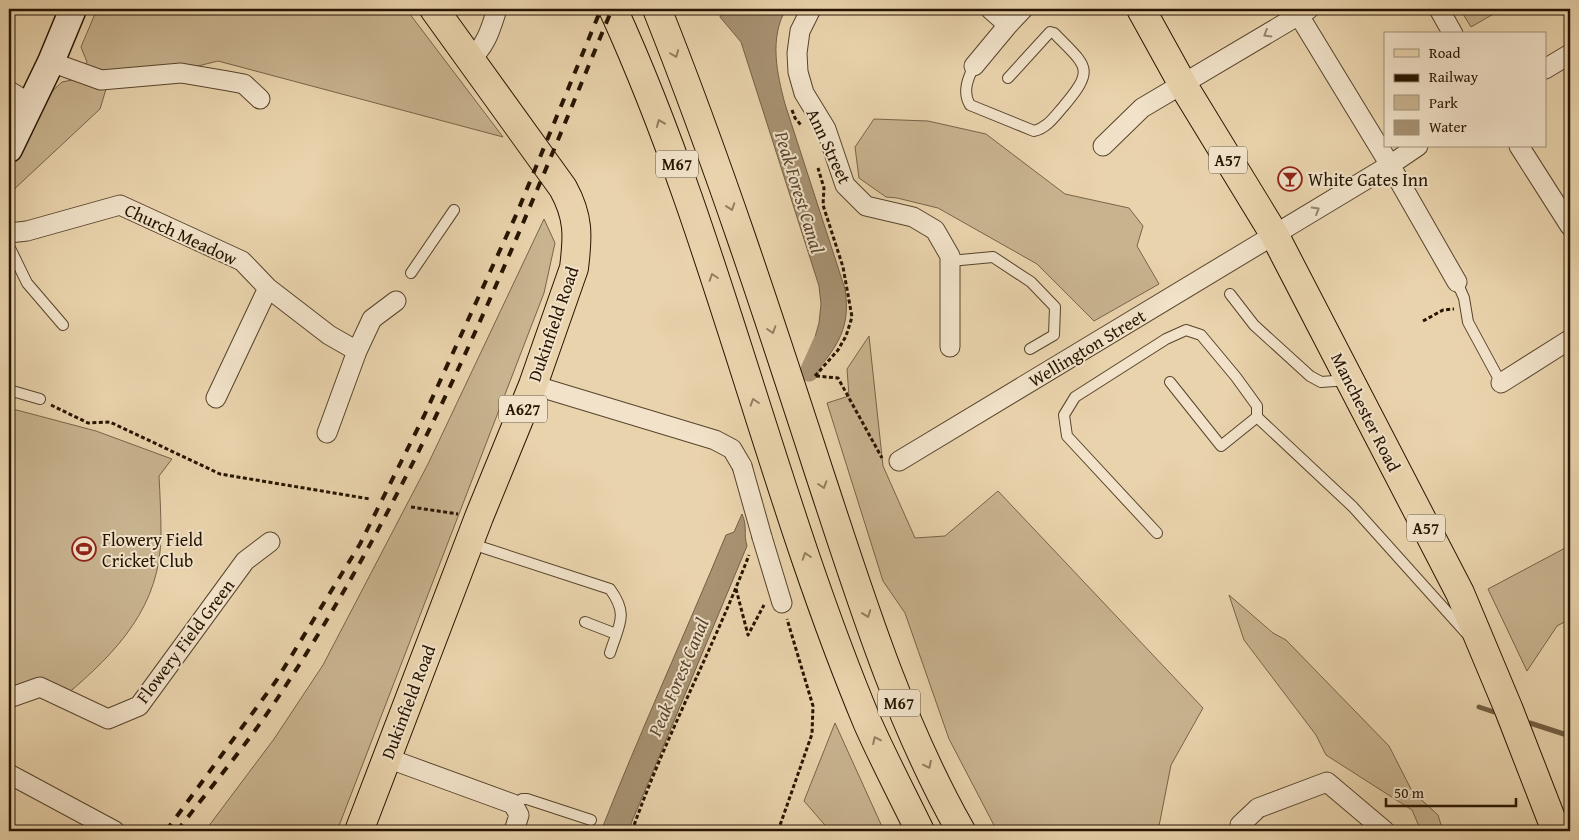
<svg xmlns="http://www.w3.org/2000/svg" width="1579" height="840" font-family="'Gentium Book Plus',serif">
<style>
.green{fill:#c8b38f;stroke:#776448}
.water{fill:#a79272;stroke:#736044}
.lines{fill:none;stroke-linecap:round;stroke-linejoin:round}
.stream{stroke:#736044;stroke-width:5}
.canal{stroke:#a79272;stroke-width:19}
.lane-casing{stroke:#57442b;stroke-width:12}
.street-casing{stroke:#57442b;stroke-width:21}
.secondary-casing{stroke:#261400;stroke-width:29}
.primary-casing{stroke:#261400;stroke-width:30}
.highway-casing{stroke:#261400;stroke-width:30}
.path{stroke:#261400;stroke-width:3;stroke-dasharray:4 2.5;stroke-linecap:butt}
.lane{stroke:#f1e2c9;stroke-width:10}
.street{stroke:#f1e2c9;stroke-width:19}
.secondary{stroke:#f1e2c9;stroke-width:26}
.primary{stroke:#e9d3ac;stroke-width:28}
.highway{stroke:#e9d3ac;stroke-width:28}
.rail{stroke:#261400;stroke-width:4;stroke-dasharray:9 9;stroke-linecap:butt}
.street-bridge-casing{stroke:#57442b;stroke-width:21;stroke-linecap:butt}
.street-bridge{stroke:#f1e2c9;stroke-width:19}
.oneway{stroke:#96856f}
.oneway2{stroke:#917d5f}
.labels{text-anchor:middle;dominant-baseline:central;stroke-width:4;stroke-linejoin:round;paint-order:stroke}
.shield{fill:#f1e2c9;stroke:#63523c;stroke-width:1}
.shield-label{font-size:16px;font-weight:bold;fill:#261400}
.street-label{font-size:18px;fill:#261400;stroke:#f1e2c9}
.poi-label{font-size:18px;fill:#261400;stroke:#f1e2c9;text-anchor:start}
.water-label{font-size:19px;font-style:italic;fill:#5a462e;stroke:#f1e2c9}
</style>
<rect width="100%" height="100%" fill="#e9d3ac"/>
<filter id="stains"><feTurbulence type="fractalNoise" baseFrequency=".004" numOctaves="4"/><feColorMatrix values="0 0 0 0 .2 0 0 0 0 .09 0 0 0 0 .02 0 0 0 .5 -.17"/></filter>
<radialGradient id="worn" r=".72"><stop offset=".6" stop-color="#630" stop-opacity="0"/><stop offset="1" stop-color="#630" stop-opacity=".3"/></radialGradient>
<!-- green -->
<path class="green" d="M97,9h309l97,128 -285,-76 -112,28 -6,20 -91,85v-23l38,-75 15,-14 10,-2 15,-18 -6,-15z
M1460,9h42l-31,18z
M874,119l54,2 58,13 79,60 64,14 14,18 -6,20 22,38 -65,37 -57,-57 -99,-56 -41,-10 -11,-1 -27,-19 -4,-31z
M544,219l11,24 -11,50 -207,538h-132l69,-92 49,-74 106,-203z
M869,336l14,130 32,72 30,-2 53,-45 205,217 -32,57 -13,66h-161l-48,-92 -44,-126 -22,-32 -56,-178 22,-7 -2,-27z
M9,408l87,23 76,28 -13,17c1,19 2,39 2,58 0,72 -44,118 -95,161l-57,-5z
M1567,547l3,2v70l-13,7 -30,45 -39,-82z
M1229,595l44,38 13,7 103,106 23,45 26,24 5,16h-22l-9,-21 -86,-55 -10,-20 -72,-95z
M835,723l49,108h-54l-26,-30z"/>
<!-- water -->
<path class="water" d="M721,9h65c-17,29 -9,65 -1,95l60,185c6,38 -7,57 -31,85l-5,-16 10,-35 2,-19 -2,-18 -78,-244 -21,-25z
M742,514c6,14 1,18 5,32l-119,285h-27c39,-99 84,-197 125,-296l8,-3z"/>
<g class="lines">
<!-- stream -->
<path class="stream" d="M1479,707l15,5
M1530,723l40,13"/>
<!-- canal -->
<path class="canal" d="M809,372l13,-29"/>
<!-- lane casing -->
<g class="lane-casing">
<path id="lane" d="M974,66c-6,12 -12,26 -4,39l64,26c13,-3 20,-14 29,-24 33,-39 24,-40 -9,-74l-4,-1 -42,46
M9,246l18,37 36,42
M950,261l43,-4 38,25 24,25 -1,28 -24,14
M411,273l43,-63
M1457,282l7,16 4,24 33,61
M1230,294l24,31 56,51 11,6 27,-2
M1170,382l51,64 36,-29 96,90 114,127
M9,390l31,9
M1157,533l-90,-97 -3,-21 11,-18 91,-58 20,-9 15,5 35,42 21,29v11
M469,543l141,46c19,26 9,35 0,64
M585,622l31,12
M513,804l9,-5h5l64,21"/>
</g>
<!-- street casing -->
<g class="street-casing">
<path id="street" d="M811,9l-11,22 -3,22 1,19 6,21 22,36 19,56 21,21 47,11 22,13 15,26v91
M990,9l18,16 15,-16
M1295,9l95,156 67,117
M1439,9l14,25
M469,60c17,-13 22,-32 28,-51
M51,62l50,18 80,-7 47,8 16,3 16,15
M974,66l34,-41
M1545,69l25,-15
M9,91l22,13
M1103,146l39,-38 167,-99
M1519,146l51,80
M9,233l18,-2 93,-26 122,56 26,27 61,47 28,16
M1501,383l68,-43 1,2
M533,385l182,55 17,9 10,17
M216,398l52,-110
M327,433l30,-82 15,-32 24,-18
M899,461l491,-296 28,-19
M762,537l20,66
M9,698l31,-11 68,32 31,-13 106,-145 25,-19
M387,758l126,46 6,11 -5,16
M9,774l106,57
M1243,831l-3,-6 18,-17 69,-26 58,49"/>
</g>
<!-- secondary casing -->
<g class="secondary-casing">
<path id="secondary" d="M9,149l42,-87 22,-53"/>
</g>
<!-- primary casing -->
<g class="primary-casing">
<path id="primary" d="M1141,9l42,76 91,149 186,359 49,117 47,121
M359,831l120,-314 54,-132 41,-117c4,-32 5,-51 -11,-80l-129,-179"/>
</g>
<!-- highway casing -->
<g class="highway-casing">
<path id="highway" d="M613,9c105,230 157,481 255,715 16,36 35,72 52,107
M657,9c61,153 112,309 163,466 40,121 78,245 141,356"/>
</g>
<!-- path -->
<path class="path" d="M792,110l3,8 6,7
M1423,321l20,-11 11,-1
M815,376l23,-26 8,-14 6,-19 -9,-50 -20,-62 1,-17 -6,-20
M816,376l22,2 44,80
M51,405l37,18 22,-1 110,52 150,25
M411,507l47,7
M736,589l12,46 16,-30
M632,831c33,-94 81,-182 117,-276
M778,831l34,-97 1,-28 -26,-87"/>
<!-- lane -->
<use href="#lane" class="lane"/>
<!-- street -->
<use href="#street" class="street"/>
<!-- secondary -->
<use href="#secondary" class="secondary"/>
<!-- primary -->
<use href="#primary" class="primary"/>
<!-- highway -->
<use href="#highway" class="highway"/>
<!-- rail -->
<path class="rail" d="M166,831l110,-150 84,-137 64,-128 93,-203 84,-204
M177,831c34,-44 71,-88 102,-135 141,-213 236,-452 333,-687"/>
<!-- street-bridge casing -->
<g class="street-bridge-casing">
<path id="street-bridge" d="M742,466l20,71"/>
</g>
<!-- street-bridge -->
<use href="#street-bridge" class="street-bridge"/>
</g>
<!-- one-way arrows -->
<defs><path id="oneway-chevron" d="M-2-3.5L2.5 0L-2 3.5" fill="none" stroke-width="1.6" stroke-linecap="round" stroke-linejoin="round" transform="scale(1.25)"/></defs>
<g class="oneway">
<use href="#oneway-chevron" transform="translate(1267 34) rotate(149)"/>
<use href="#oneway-chevron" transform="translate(1316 210) rotate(-31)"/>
</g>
<g class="oneway2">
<use href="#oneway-chevron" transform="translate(675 54) rotate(69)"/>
<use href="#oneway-chevron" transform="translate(660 123) rotate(-112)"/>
<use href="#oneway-chevron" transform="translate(731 207) rotate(71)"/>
<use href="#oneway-chevron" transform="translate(713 277) rotate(-108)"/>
<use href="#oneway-chevron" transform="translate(772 330) rotate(72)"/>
<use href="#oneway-chevron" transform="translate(754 402) rotate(-108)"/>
<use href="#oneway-chevron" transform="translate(823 485) rotate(72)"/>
<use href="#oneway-chevron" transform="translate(806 556) rotate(-108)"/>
<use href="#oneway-chevron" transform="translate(867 614) rotate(70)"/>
<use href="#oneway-chevron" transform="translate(876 740) rotate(-116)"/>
<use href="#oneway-chevron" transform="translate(928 765) rotate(64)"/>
</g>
<!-- icons -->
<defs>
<g id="bar-ring" transform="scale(1.25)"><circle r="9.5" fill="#f1e2c9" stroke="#8f2418" stroke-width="1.5"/><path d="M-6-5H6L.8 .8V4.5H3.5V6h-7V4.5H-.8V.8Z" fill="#8f2418"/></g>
<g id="stadium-ring" transform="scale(1.25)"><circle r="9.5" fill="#f1e2c9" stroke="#8f2418" stroke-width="1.5"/><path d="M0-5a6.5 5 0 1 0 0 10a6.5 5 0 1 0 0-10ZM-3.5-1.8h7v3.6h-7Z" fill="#8f2418"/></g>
</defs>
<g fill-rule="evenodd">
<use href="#bar-ring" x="1290" y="179"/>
<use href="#stadium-ring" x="84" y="549"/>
</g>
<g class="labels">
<!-- shield labels -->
<g class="shield">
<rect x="1209" y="146.5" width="38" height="27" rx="4"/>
<rect x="656" y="150.5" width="42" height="27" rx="4"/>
<rect x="499" y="395.5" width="48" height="27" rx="4"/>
<rect x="1407" y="514.5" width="38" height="27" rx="4"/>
<rect x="878" y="689.5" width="42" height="27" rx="4"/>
</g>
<g class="shield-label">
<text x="1228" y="160">A57</text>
<text x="677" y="164">M67</text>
<text x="523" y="409">A627</text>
<text x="1426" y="528">A57</text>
<text x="899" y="703">M67</text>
</g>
<!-- street labels -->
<g class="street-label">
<text transform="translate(829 146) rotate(65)">Ann Street</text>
<text transform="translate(181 234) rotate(25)">Church Meadow</text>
<text transform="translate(553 324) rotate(-71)">Dukinfield Road</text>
<text transform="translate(1087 348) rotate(-31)">Wellington Street</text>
<text transform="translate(1366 412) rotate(63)">Manchester Road</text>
<text transform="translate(185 641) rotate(-53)">Flowery Field Green</text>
<text transform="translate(408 702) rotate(-69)">Dukinfield Road</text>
</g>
<!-- poi labels -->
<g class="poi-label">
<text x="1308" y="179">White Gates Inn</text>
<text x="102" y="539">Flowery Field<tspan x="102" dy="21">Cricket Club</tspan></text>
</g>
<!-- water labels -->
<g class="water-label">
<text transform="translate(800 192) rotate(73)">Peak Forest Canal</text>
<text transform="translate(678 677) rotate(-67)">Peak Forest Canal</text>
</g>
</g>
<!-- margin -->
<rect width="1579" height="840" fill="none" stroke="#e9d3ac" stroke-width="30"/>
<rect x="10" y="10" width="1559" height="820" fill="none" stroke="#261400" stroke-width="2.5"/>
<rect x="15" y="15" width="1549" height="810" fill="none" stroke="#261400"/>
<!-- legend -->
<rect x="1384" y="32" width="162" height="115" fill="#f1e2c9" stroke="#a09079"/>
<rect x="1394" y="49" width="25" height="8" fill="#e9d3ac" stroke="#a09079"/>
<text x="1429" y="58" font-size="15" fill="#261400">Road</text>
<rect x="1394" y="74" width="25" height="8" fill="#261400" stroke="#a09079"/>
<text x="1429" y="82" font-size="15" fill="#261400">Railway</text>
<rect x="1394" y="95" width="25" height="15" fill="#c8b38f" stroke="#a09079"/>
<text x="1429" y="108" font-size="15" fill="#261400">Park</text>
<rect x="1394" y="120" width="25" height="15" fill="#a79272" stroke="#a09079"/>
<text x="1429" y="132" font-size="15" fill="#261400">Water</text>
<!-- scale -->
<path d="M1386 798v8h130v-8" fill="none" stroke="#261400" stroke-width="2.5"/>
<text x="1394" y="798" font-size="15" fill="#261400" stroke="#f1e2c9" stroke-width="4" paint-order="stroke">50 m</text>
<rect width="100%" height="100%" filter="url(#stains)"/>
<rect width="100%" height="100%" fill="url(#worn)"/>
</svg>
